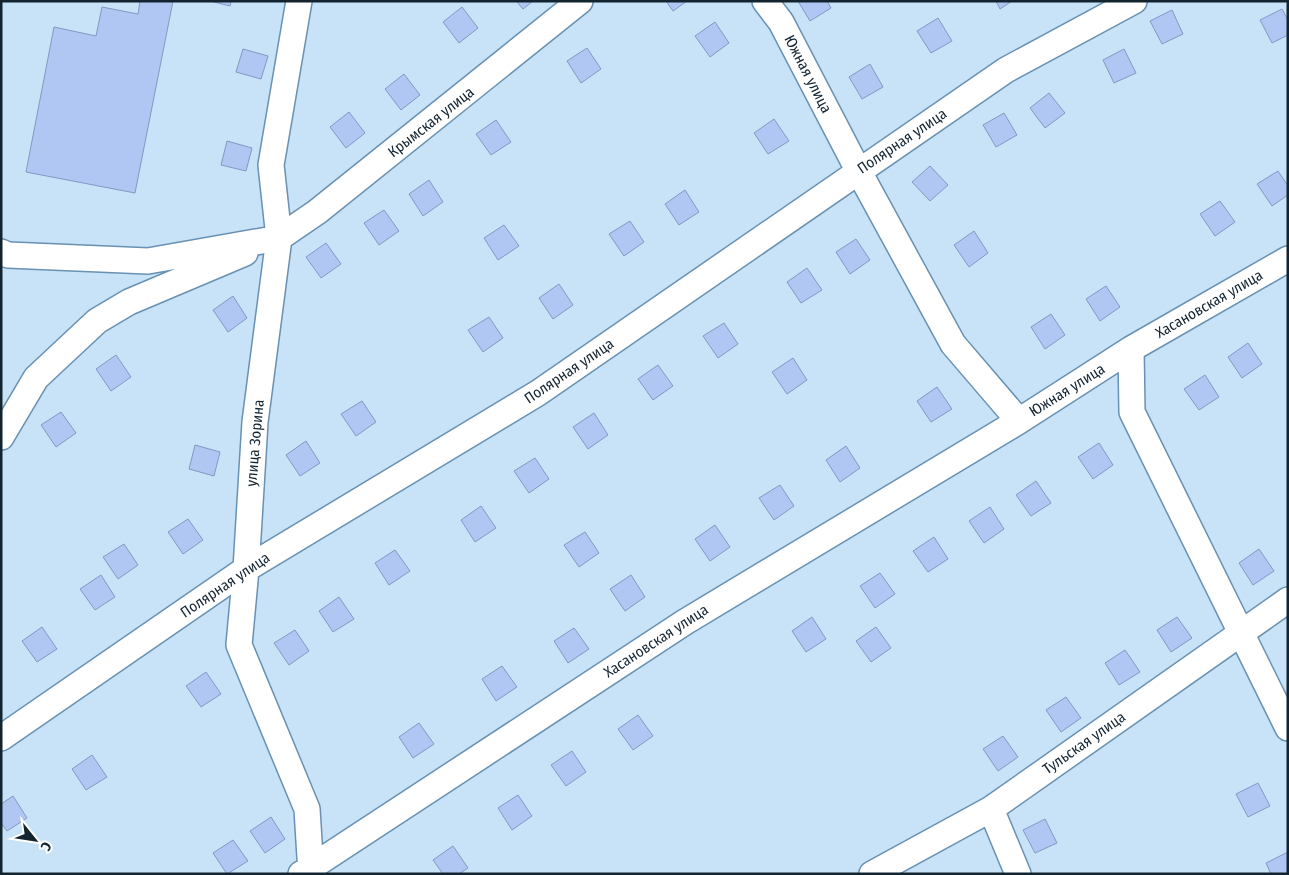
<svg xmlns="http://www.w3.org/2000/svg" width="1289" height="875" font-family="'Fira Sans Condensed',sans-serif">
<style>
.building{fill:#b0c7f4;stroke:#8398c3}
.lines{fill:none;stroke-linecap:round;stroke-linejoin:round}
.minor-casing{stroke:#6891b3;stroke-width:28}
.minor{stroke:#fff;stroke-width:25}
.labels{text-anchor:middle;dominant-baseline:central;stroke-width:4;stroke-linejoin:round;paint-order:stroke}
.street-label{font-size:15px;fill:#132431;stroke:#fff}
</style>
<rect width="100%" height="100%" fill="#c8e2f7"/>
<!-- building -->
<path class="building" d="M140,1h33l-38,192 -109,-21 28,-145 42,9 6,-29 36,7z
M210,1h21l-1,5z
M516,1h17l-10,8z
M666,1h21l-14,10z
M798,1h29l4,7 -21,13z
M996,1h16l-12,8z
M462,7l16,21 -19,15 -16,-21z
M1282,9l6,11v15l-16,8 -12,-23z
M1172,10l11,24 -21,10 -12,-23z
M938,18l14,23 -21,12 -14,-22z
M715,22l14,21 -19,14 -15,-21z
M587,48l14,21 -20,14 -14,-22z
M243,49l25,7 -7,23 -25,-7z
M1124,49l12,24 -22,10 -11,-23z
M870,64l13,23 -21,12 -13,-22z
M404,74l16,21 -19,15 -16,-21z
M1049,93l16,20 -20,15 -15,-20z
M349,112l16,21 -19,15 -16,-21z
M1004,113l13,22 -21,12 -13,-22z
M774,119l15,22 -21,13 -14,-21z
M496,120l15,22 -20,13 -15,-21z
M227,141l25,7 -6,23 -25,-6z
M930,166l18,19 -18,16 -18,-19z
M1278,171l10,15v9l-16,11 -15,-22z
M429,180l14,22 -20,14 -14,-22z
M685,190l14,22 -20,13 -14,-21z
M1220,201l15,21 -20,14 -15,-22z
M384,210l15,21 -20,14 -15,-22z
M630,221l14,21 -20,14 -15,-22z
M504,225l15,21 -21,14 -14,-22z
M974,231l14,22 -19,14 -15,-22z
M856,239l14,21 -20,14 -14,-22z
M326,243l15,21 -20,14 -15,-21z
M807,268l15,22 -21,13 -14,-21z
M559,284l14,21 -20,14 -14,-21z
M1106,286l14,21 -20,14 -14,-22z
M233,296l14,22 -19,14 -15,-22z
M1051,314l14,21 -20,14 -14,-22z
M489,317l14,21 -20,14 -15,-22z
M724,323l14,21 -20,14 -15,-22z
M1248,343l14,21 -20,14 -14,-21z
M116,355l15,22 -20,14 -15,-22z
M793,358l14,22 -20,14 -15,-22z
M658,365l15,21 -20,14 -15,-21z
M1205,375l14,22 -20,13 -15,-21z
M937,387l15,22 -21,13 -14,-21z
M362,401l14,21 -20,14 -15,-22z
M61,412l15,21 -20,14 -15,-22z
M594,413l14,22 -20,14 -15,-22z
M306,441l14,22 -20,13 -14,-21z
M1099,443l14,22 -20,14 -15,-22z
M195,445l25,7 -6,24 -25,-7z
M846,446l14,22 -20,14 -14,-22z
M535,458l14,21 -20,14 -15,-22z
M1036,481l15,22 -20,13 -15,-21z
M780,485l14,21 -20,14 -15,-22z
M481,506l15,22 -21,14 -14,-22z
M990,507l14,22 -20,14 -15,-22z
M188,519l15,21 -20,14 -15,-22z
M715,525l15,22 -20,14 -15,-22z
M585,532l14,21 -20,14 -15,-22z
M934,537l14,22 -20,13 -15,-21z
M124,544l14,21 -20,14 -15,-22z
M1259,549l15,22 -21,14 -14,-22z
M395,550l15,21 -21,14 -14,-22z
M880,573l15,21 -20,14 -15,-22z
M101,575l14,22 -20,13 -15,-21z
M631,575l14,22 -20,14 -15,-22z
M339,597l15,22 -21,13 -14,-21z
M812,617l14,22 -20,13 -14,-21z
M1177,617l15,21 -21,14 -14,-22z
M42,627l15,22 -20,13 -15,-21z
M876,627l15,21 -20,14 -15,-21z
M574,628l15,21 -21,14 -14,-22z
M295,630l14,21 -20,14 -15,-22z
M1125,650l15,22 -21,13 -14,-22z
M502,666l15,21 -21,14 -14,-22z
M206,672l15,22 -20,13 -15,-21z
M1066,697l15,21 -20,14 -15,-22z
M638,715l15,21 -20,14 -15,-21z
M419,723l15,21 -21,14 -14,-21z
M1003,736l15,21 -20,14 -15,-22z
M572,751l14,21 -20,14 -15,-21z
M92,755l15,22 -21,13 -14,-21z
M1258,783l12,23 -22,11 -12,-23z
M518,795l14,21 -20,14 -14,-22z
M13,796l14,22 -20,13 -6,-8v-19z
M271,817l14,22 -20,14 -15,-22z
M1045,819l12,24 -22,10 -12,-23z
M233,840l15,21 -21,13 -14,-21z
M453,846l15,22 -9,6h-16l-10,-14z
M1288,852v22h-17l-5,-11z"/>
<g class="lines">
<!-- minor casing -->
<g class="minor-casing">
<path id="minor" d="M299,1l-28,164 8,73 -24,184 -9,147 -7,76 68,164 4,65
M765,1l16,21 77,148 95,174 66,77
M1,252l7,3 140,6 131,-23 38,-26 263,-211
M1131,349l1,63 156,316
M1,437l35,-59 61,-57 32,-19 116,-49
M1,738l245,-169 292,-176 468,-323 128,-69
M991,809l27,65
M301,874l384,-252 334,-201 112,-72 157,-90
M872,874l119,-65 297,-209"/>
</g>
<!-- minor -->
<use href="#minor" class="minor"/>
</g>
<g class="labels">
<!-- street labels -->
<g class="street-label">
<text transform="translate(808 74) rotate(63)">Южная улица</text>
<text transform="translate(431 122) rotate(-38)">Крымская улица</text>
<text transform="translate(902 141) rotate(-34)">Полярная улица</text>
<text transform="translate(1209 304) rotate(-30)">Хасановская улица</text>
<text transform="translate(569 371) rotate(-34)">Полярная улица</text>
<text transform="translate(1067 390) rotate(-32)">Южная улица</text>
<text transform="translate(255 443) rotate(-85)">улица Зорина</text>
<text transform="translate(225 585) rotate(-34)">Полярная улица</text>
<text transform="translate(656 641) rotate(-33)">Хасановская улица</text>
<text transform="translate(1084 743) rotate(-35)">Тульская улица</text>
</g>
</g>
<!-- border -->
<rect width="1289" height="875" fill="none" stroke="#132431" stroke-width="5"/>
<!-- north arrow -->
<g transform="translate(35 840) rotate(120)" stroke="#ffffff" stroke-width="4" paint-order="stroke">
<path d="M0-4L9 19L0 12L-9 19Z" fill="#132431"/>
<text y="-8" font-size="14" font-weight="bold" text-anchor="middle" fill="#132431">С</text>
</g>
</svg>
